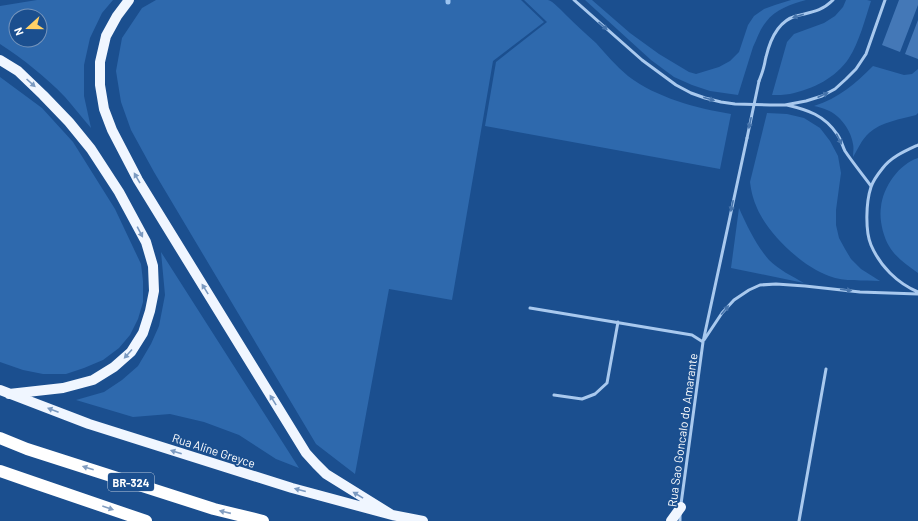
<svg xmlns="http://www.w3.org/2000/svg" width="918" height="521" font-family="Barlow,sans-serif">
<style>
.green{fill:#2e69ad;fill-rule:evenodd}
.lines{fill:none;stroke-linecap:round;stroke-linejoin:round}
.stream{stroke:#9cc4f0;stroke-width:5}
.building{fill:#4478b7}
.service{stroke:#a9c9ee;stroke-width:3}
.primary{stroke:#f0f6ff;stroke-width:10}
.motorway{stroke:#fff;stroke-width:12}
.service-bridge{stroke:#a9c9ee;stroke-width:3}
.oneway{fill:#4674ac}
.oneway2{fill:#7b9ac1}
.oneway3{fill:#829ec1}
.labels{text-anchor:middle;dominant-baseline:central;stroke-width:3.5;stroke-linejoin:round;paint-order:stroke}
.shield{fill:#1b4f8f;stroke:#bbcadd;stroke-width:1}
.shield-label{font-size:11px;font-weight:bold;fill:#fff}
.street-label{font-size:12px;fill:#fff;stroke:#1b4f8f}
</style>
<rect width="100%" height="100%" fill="#1b4f8f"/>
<!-- green -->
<path class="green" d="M37,0h76l-11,13 -12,25 -6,27v31l7,32c-9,-10 -17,-21 -26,-31 -19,-20 -42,-38 -65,-53v-38zM16,16h24v24h-24z
M156,0h365l23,22 -51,39 -41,239 -63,-11 -34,185 -39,-30 -162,-272 -23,-42 -10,-28 -5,-31 6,-33 20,-30z
M524,0c6,0 19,0 24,0 5,1 15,12 19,16 9,9 19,18 29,27 10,11 20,23 32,33 29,22 68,32 103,38l-11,55 -235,-43 11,-64 51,-40z
M585,0h7l38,33 29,21 30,18 7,2 23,-7 11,-6 9,-9 9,-27 6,-9 10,-7 11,-4 16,-5h15c-14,4 -31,9 -40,22 -6,7 -9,17 -13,25 -5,16 -10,32 -15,48l-28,-4 -18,-6 -18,-8 -23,-17z
M846,0h21l4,1c-6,18 -12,42 -22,57 -13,20 -36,31 -59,36 -6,1 -12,1 -18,1l15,-53 7,-8 30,-11 11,-7 8,-9z
M873,66l31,9 8,-1 6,-5v44l-2,2c-15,4 -35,7 -47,18 -7,6 -11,16 -16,24 0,-4 1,-9 0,-13 -2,-14 -13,-29 -26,-34 -4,-2 -8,-3 -13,-4 25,-8 41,-22 59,-40z
M0,77l42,31 31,34 42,67 26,55 2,17v21l-5,17 -8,16 -11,13 -16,12 -19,8 -18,6h-23l-20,-4 -23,-8z
M767,113l20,1 17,4 16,10 10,13 8,15 3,17 -5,37v15l3,13 6,11 6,10 10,10 19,12c-17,-1 -35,1 -51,-5 -26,-9 -61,-42 -72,-68 -4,-9 -6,-17 -7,-26z
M918,158v115c-11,-8 -22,-15 -29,-27 -6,-10 -10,-27 -8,-39 2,-20 18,-43 37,-49z
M739,208c8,18 17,37 30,52 10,10 23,16 35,23l-73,-15z
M161,252l138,216 -23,-9 -37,-24 -35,-13 -34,-8 -37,3 -57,-17 28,-8 18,-12 16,-14 13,-22 8,-18 6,-31z"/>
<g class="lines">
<!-- stream -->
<path class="stream" d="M448,2v-2"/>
</g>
<!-- building -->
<path class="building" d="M899,0h19v5l-18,47 -18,-7z
M918,20v39l-13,-5z"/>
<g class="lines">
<!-- service -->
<path class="service" d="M574,0l68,60 34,25 15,8 14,5 16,4 14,2 35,1h15l21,-4 16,-5 13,-7 11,-10 10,-10 10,-15 19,-54
M759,81c2,-5 4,-10 5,-15 1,-3 1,-6 2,-9 4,-17 12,-36 30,-41 15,-4 25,-4 37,-16
M787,105c21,5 37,10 50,29 4,5 5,11 8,17 8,12 18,24 26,35
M918,145c-13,6 -27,12 -36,24 -4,5 -9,12 -11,18 -5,15 -6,44 0,58 9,21 26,38 47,47
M530,308l162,27 11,7
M704,340l18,-27 12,-13 15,-10 11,-5 16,-1 29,2 55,6 58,2
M554,395l28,4 13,-5 12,-11 11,-61
M681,504l22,-162 44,-204
M680,521v-7
M799,521l27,-152"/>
<!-- primary -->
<path class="primary" d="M129,0l-12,16 -11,20 -6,26v23l4,24 8,21 26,50 168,273 10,11 10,10 66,41
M0,60l18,11 25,24 26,27 22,27 28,43 27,50 7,24 1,25 -4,20 -7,22 -12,19 -17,15 -21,13 -30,8 -54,6
M0,390l89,34 203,64 100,27 31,6
M671,521l10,-14"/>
<!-- motorway -->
<path class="motorway" d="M0,438l27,11 187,60 49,12
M0,471l32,11 114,39"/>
<!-- service-bridge -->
<path class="service-bridge" d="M747,138l12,-57"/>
</g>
<!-- one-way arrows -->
<defs><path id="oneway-solid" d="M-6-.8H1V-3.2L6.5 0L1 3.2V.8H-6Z"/></defs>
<g class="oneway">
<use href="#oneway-solid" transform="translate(798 16) rotate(163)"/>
<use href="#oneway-solid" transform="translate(603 26) rotate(42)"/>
<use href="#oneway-solid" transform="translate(823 95) rotate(-24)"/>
<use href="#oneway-solid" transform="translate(709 99) rotate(16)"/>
<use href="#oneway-solid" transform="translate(750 123) rotate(102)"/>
<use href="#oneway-solid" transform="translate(839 139) rotate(63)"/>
<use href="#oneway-solid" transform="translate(732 206) rotate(102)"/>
<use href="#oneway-solid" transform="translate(846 290) rotate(7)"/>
<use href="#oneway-solid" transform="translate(725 310) rotate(-50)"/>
</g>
<g class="oneway2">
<use href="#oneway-solid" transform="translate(31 83) rotate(42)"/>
<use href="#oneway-solid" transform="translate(137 178) rotate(-120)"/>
<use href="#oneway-solid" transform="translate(140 232) rotate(62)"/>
<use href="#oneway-solid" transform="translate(205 289) rotate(-122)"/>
<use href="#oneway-solid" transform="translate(128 354) rotate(132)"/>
<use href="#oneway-solid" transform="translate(273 400) rotate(-122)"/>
<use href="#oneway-solid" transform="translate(53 410) rotate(-159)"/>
<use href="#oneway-solid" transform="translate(176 452) rotate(-162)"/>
<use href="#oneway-solid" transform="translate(300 490) rotate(-165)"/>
<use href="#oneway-solid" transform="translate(358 495) rotate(-149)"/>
</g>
<g class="oneway3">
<use href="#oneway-solid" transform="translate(88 468) rotate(-162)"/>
<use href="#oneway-solid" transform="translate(108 508) rotate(19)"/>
<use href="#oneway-solid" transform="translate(225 512) rotate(-167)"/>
</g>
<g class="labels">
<!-- shield labels -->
<rect class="shield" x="108" y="473" width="46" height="18" rx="3"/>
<g class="shield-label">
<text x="131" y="482">BR-324</text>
</g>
<!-- street labels -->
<g class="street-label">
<text transform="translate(682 430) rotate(-82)">Rua Sao Goncalo do Amarante</text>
<text transform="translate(214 450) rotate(18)">Rua Aline Greyce</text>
</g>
</g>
<!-- north arrow -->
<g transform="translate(28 28) rotate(249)"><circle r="19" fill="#1b4f8f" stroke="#7695bc"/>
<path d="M0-3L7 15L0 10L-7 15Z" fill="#ffd166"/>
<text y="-6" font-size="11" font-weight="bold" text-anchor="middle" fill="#ffffff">N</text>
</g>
</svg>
